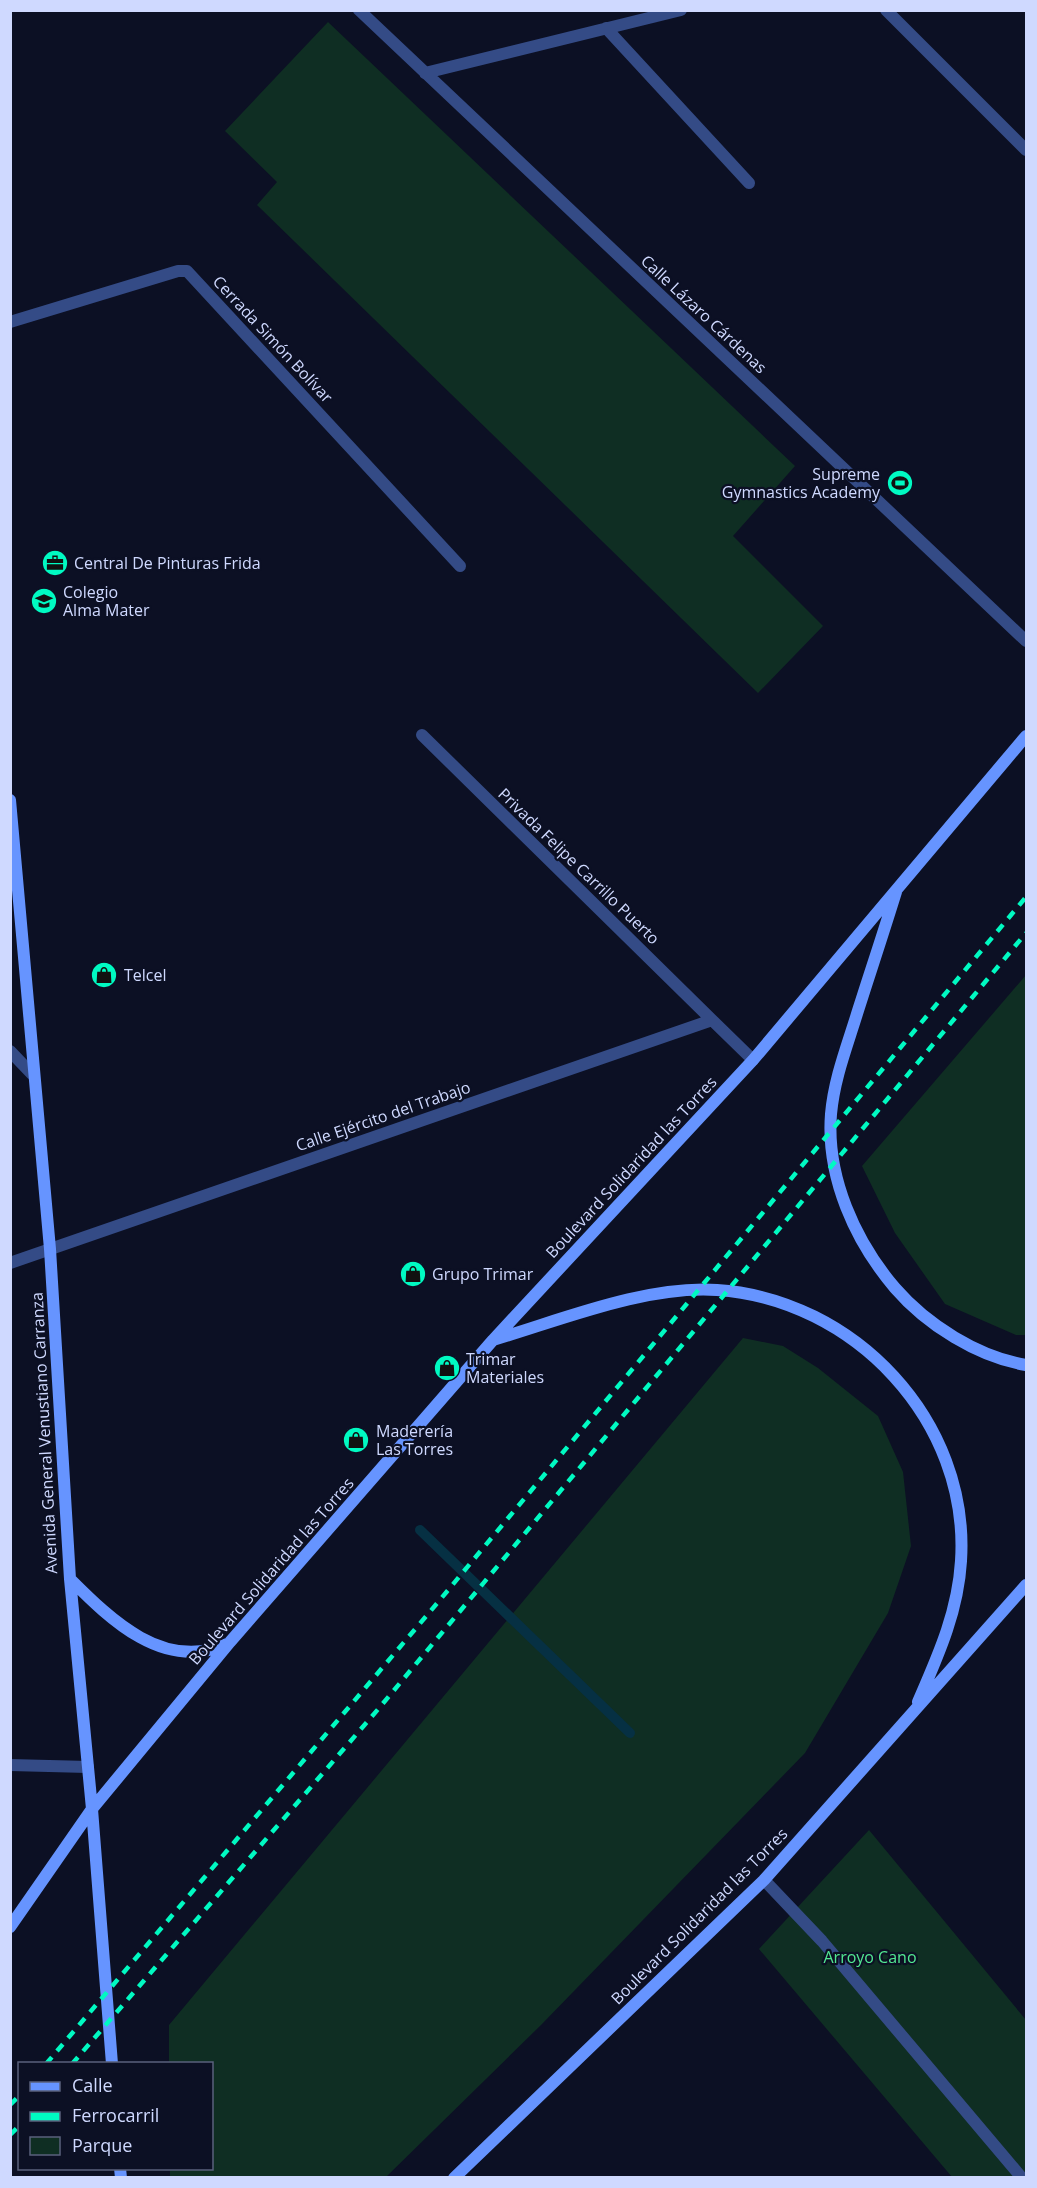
<svg xmlns="http://www.w3.org/2000/svg" width="1037" height="2188" font-family="'Open Sans',sans-serif">
<style>
.green{fill:#0f2e23}
.lines{fill:none;stroke-linecap:round;stroke-linejoin:round}
.stream{stroke:#063043;stroke-width:10}
.service{stroke:#344b86;stroke-width:12}
.pedestrian{stroke:#344b86;stroke-width:12}
.minor{stroke:#344b86;stroke-width:12}
.secondary{stroke:#6694ff;stroke-width:12}
.rail{stroke:#00fac2;stroke-width:4.5;stroke-dasharray:9 8;stroke-linecap:butt}
.labels{text-anchor:middle;dominant-baseline:central;stroke-width:4.5;stroke-linejoin:round;paint-order:stroke}
.street-label{font-size:16px;fill:#cfd9ff;stroke:#0c1024}
.poi-label{font-size:16px;fill:#cfd9ff;stroke:#0c1024;text-anchor:start}
.park-label{font-size:16px;fill:#52e892;stroke:#0c1024}
</style>
<rect width="100%" height="100%" fill="#0c1024"/>
<!-- green -->
<path class="green" d="M328,22l467,444 -62,70 90,90 -65,67 -501,-488 20,-23 -52,-51z
M1026,975v360h-10l-71,-31 -50,-71 -33,-67z
M743,1338l40,8 35,22 60,48 25,56 8,74 -23,67 -83,140 -264,272 -155,152h-216v-8l42,-1v-104l-43,-1v-38z
M869,1830l157,190v157h-74l-193,-228z"/>
<g class="lines">
<!-- stream -->
<path class="stream" d="M420,1530l210,203"/>
<!-- service -->
<path class="service" d="M10,1765l78,2"/>
<!-- pedestrian -->
<path class="pedestrian" d="M764,1880l58,61 200,237"/>
<!-- minor -->
<path class="minor" d="M359,10l667,631
M886,10l140,140
M606,28l143,155
M425,73l256,-63
M10,322l168,-51h9l273,295
M422,735l290,285
M10,1051l22,23
M10,1263l702,-243 41,40"/>
<!-- secondary -->
<path class="secondary" d="M10,800l40,449 20,330 22,230 20,255
M896,892c-13,42 -27,84 -40,125 -10,32 -22,63 -25,97 -5,63 24,127 64,174 32,37 83,69 131,77
M493,1340c68,-20 153,-55 224,-50 137,9 253,131 244,271 -3,51 -23,95 -43,141
M70,1579c41,41 94,93 157,65
M10,1927l82,-118 138,-167 263,-302 260,-280 273,-324
M120,2168l1,10
M454,2178l310,-298 262,-295"/>
<!-- rail -->
<path class="rail" d="M46,2064l393,-463 587,-704
M72,2064l308,-357 646,-774
M10,2105l10,-10
M10,2135l10,-10"/>
</g>
<!-- icons -->
<defs>
<g id="stadium-disc" transform="scale(1.35)"><circle r="9.5" fill="#00fac2" stroke="#0c1024"/><path d="M0-5a6.5 5 0 1 0 0 10a6.5 5 0 1 0 0-10ZM-3.5-1.8h7v3.6h-7Z" fill="#111"/></g>
<g id="office-disc" transform="scale(1.35)"><circle r="9.5" fill="#00fac2" stroke="#0c1024"/><path d="M-6-3h4V-5.5h4V-3h4V5H-6ZM-1-4.5V-3h2v-1.5ZM-6 0V1H6V0Z" fill="#111"/></g>
<g id="school-disc" transform="scale(1.35)"><circle r="9.5" fill="#00fac2" stroke="#0c1024"/><path d="M0-5L7-2L0 1L-7-2ZM-4 1L0 2.5L4 1V4Q0 6-4 4Z" fill="#111"/></g>
<g id="shop-disc" transform="scale(1.35)"><circle r="9.5" fill="#00fac2" stroke="#0c1024"/><path d="M-5-2.5h2.3a2.7 3.5 0 0 1 5.4 0H5L5.5 6h-11ZM-1.5-2.5h3a1.5 2.3 0 0 0-3 0Z" fill="#111"/></g>
</defs>
<g fill-rule="evenodd">
<use href="#stadium-disc" x="900" y="483"/>
<use href="#office-disc" x="55" y="563"/>
<use href="#school-disc" x="44" y="601"/>
<use href="#shop-disc" x="104" y="975"/>
<use href="#shop-disc" x="413" y="1274"/>
<use href="#shop-disc" x="447" y="1368"/>
<use href="#shop-disc" x="356" y="1440"/>
</g>
<g class="labels">
<!-- street labels -->
<g class="street-label">
<text transform="translate(704 314) rotate(43)">Calle Lázaro Cárdenas</text>
<text transform="translate(273 339) rotate(47)">Cerrada Simón Bolívar</text>
<text transform="translate(579 866) rotate(44)">Privada Felipe Carrillo Puerto</text>
<text transform="translate(383 1116) rotate(-19)">Calle Ejército del Trabajo</text>
<text transform="translate(631 1167) rotate(-47)">Boulevard Solidaridad las Torres</text>
<text transform="translate(44 1433) rotate(-93)">Avenida General Venustiano Carranza</text>
<text transform="translate(271 1571) rotate(-49)">Boulevard Solidaridad las Torres</text>
<text transform="translate(699 1916) rotate(-45)">Boulevard Solidaridad las Torres</text>
</g>
<!-- poi labels -->
<g class="poi-label">
<text x="880" y="474" text-anchor="end">Supreme<tspan x="880" dy="18">Gymnastics Academy</tspan></text>
<text x="74" y="563">Central De Pinturas Frida</text>
<text x="63" y="592">Colegio<tspan x="63" dy="18">Alma Mater</tspan></text>
<text x="124" y="975">Telcel</text>
<text x="432" y="1274">Grupo Trimar</text>
<text x="466" y="1359">Trimar<tspan x="466" dy="18">Materiales</tspan></text>
<text x="376" y="1431">Maderería<tspan x="376" dy="18">Las Torres</tspan></text>
</g>
<!-- park labels -->
<g class="park-label">
<text x="870" y="1957">Arroyo Cano</text>
</g>
</g>
<!-- border -->
<rect width="1037" height="2188" fill="none" stroke="#cfd9ff" stroke-width="24"/>
<!-- legend -->
<rect x="18" y="2062" width="195" height="108" fill="#0c1024" stroke="#5a607c" stroke-width="1.5"/>
<rect x="30" y="2082" width="30" height="9" fill="#6694ff" stroke="#5a607c" stroke-width="1.5"/>
<text x="72" y="2092" font-size="18" fill="#cfd9ff">Calle</text>
<rect x="30" y="2112" width="30" height="9" fill="#00fac2" stroke="#5a607c" stroke-width="1.5"/>
<text x="72" y="2122" font-size="18" fill="#cfd9ff">Ferrocarril</text>
<rect x="30" y="2137" width="30" height="18" fill="#0f2e23" stroke="#5a607c" stroke-width="1.5"/>
<text x="72" y="2152" font-size="18" fill="#cfd9ff">Parque</text>
</svg>
